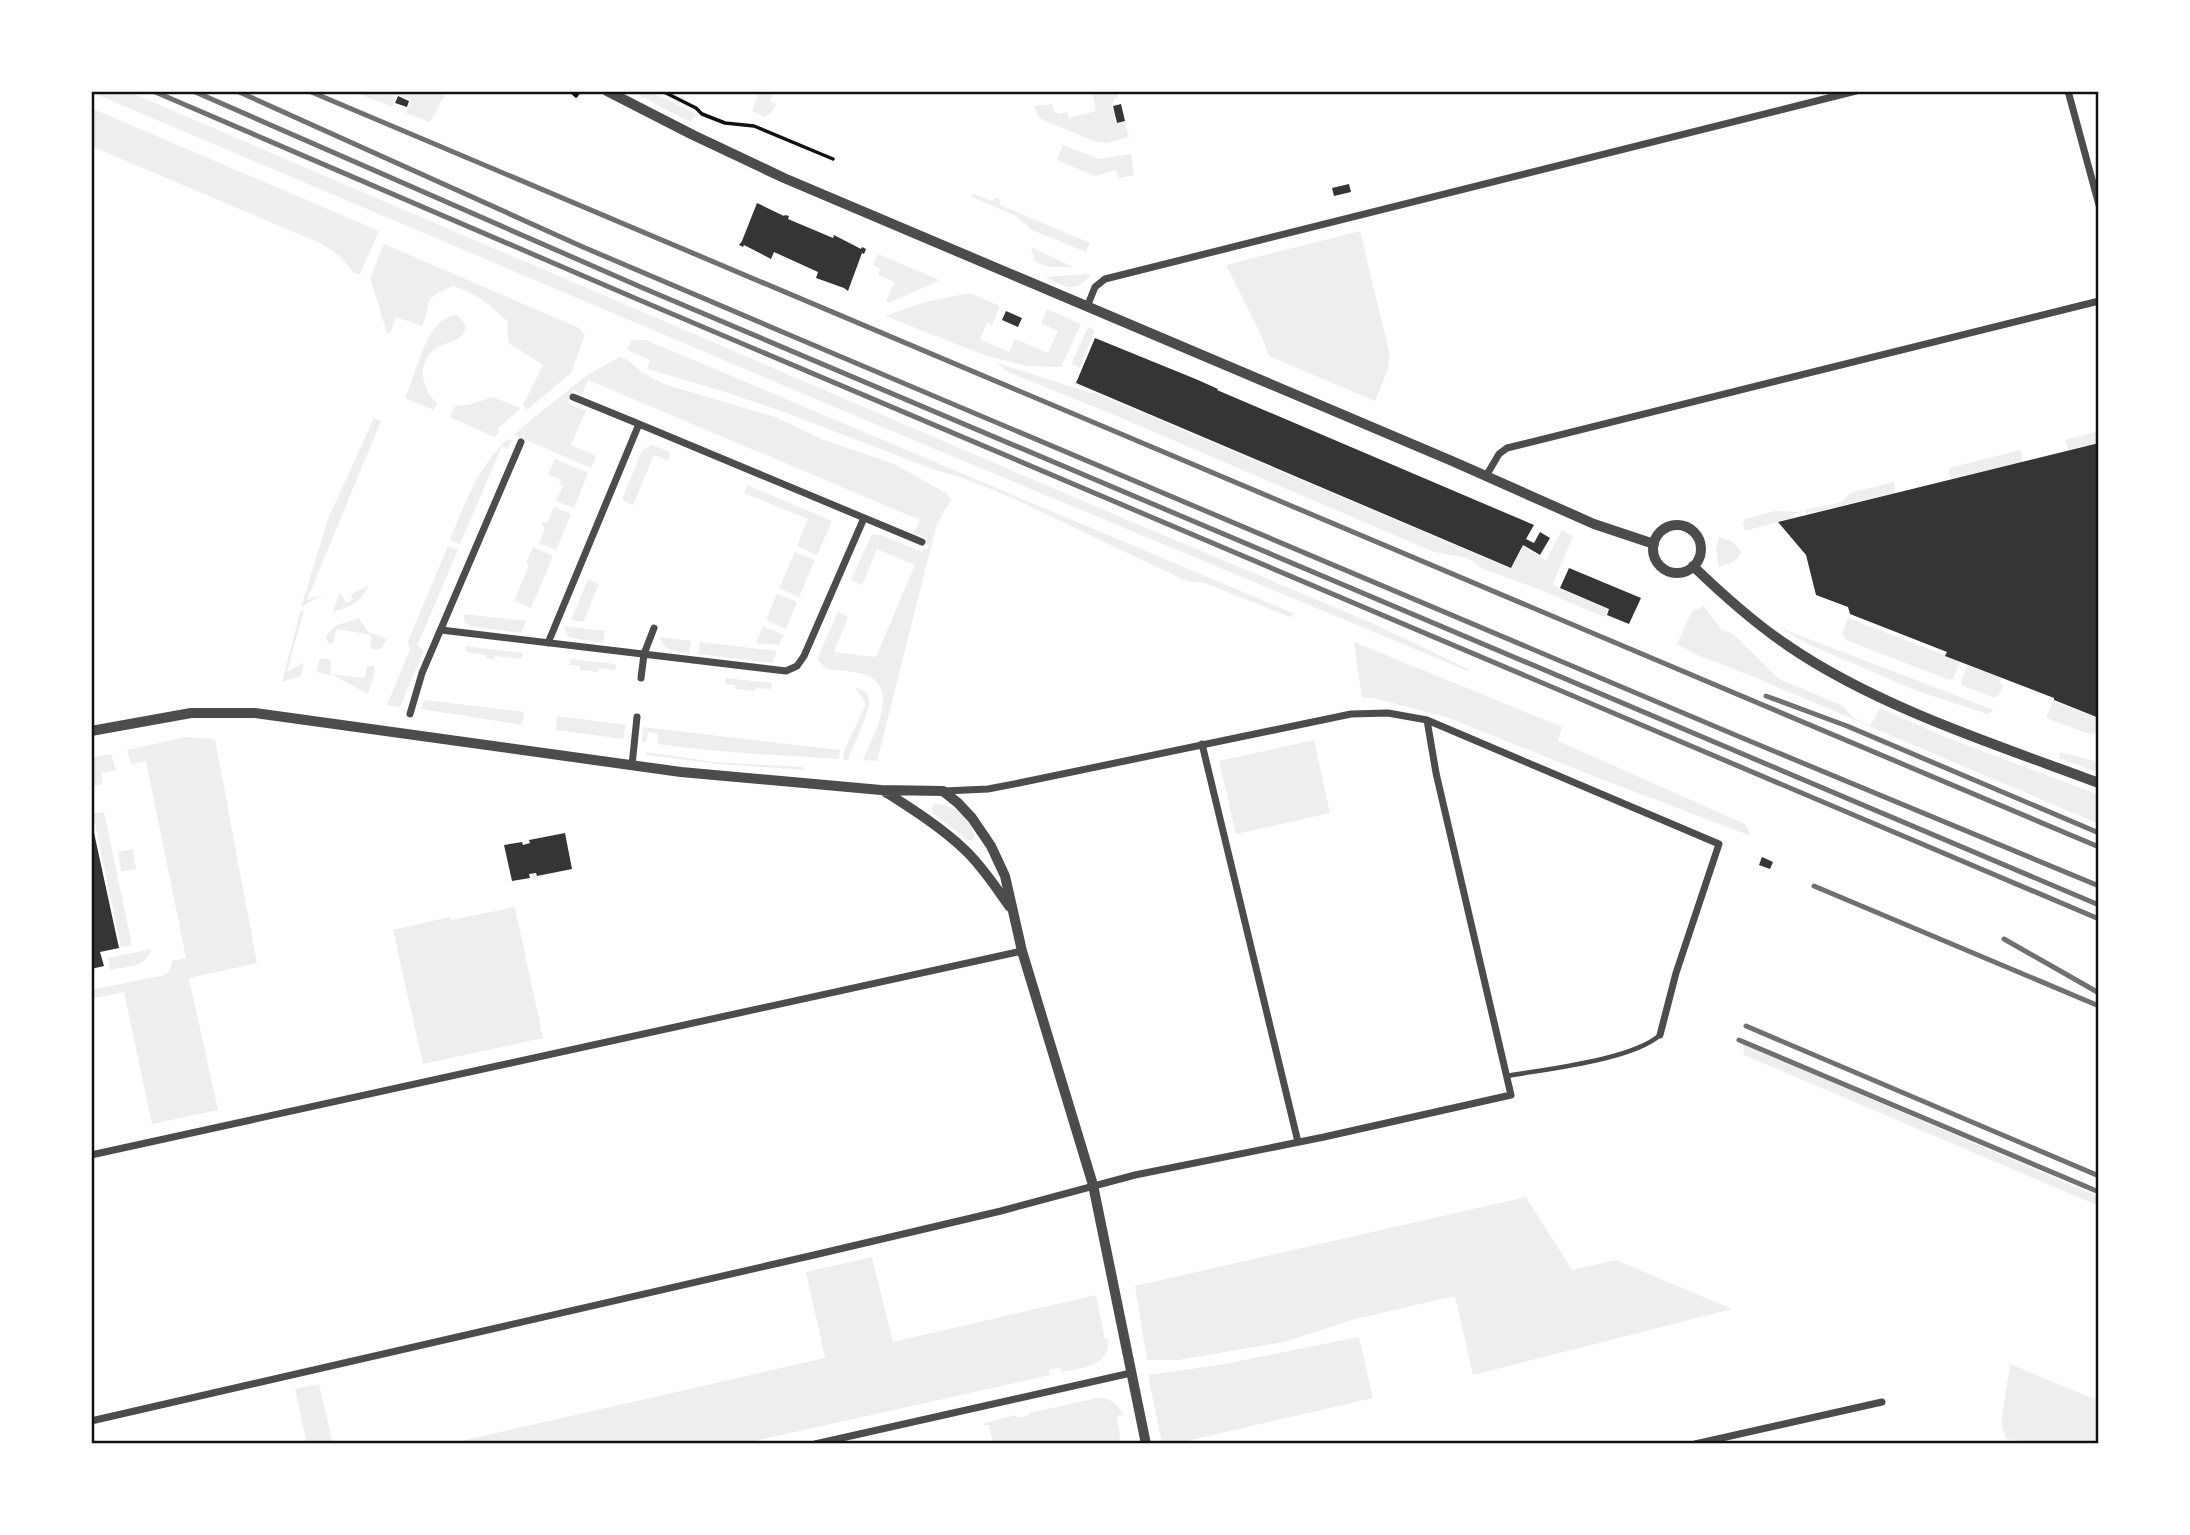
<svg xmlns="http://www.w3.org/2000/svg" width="2190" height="1535" font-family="'Playfair Display',serif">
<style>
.green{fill:#eee}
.building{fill:#353535}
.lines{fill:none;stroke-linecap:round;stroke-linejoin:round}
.path{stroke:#111;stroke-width:3.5}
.service{stroke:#4c4c4c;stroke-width:4.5}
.minor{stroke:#4c4c4c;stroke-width:7}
.tertiary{stroke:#4c4c4c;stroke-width:10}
.rail{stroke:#707070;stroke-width:5}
.neatline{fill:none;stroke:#111;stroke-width:2.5}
</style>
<rect width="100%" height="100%" fill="#fff"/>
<!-- green -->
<path class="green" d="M127,91l1003,430 242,102 96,46 2,3 -607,-253 -772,-327z
M351,91h91l4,2 -16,29 -24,-9 5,-13 -14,-5 -5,12z
M631,91h17l49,23 -7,8z
M760,91h11l2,3 -3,7 6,3 -4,8 -7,5 -13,-6z
M1092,91h24l2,7 -4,1 -2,7 4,17 9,-1 4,15 -22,6 -11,-1 -57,-24 -5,-12 18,-2 2,7 6,3 7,-2 2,6 27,-7z
M91,108l288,123 -19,43h-5l-15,-18 -18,-12 -231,-98z
M1063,145l36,14 32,-5 3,21 -15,3 -3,-8 -21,6 -38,-16z
M973,194l18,7 6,-3 3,2v5l90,38 -4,9 -54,-22 -16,-14 -44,-19z
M1360,231l30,124 -2,14 -13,32 -106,-45 -8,-21 -35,-70z
M384,244l195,84 6,7 -14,38 -44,37 -4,-5 20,-40 -34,-22 -2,-14 1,-7c-18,-17 -31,-29 -55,-36 -35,15 -19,15 -31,40l-26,-9 -6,16h-3l-17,-55z
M1031,247l42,20h-24l-14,-5z
M878,254l61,26c-16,9 -33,14 -49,23l-4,-2 9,-19 -17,-7 2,-6 -7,-4z
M1088,274l3,1c-19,20 -24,12 -46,2z
M969,293l31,13 -8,19 -5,-2 -7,16 29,13 6,-13 33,14 10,-22 -17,-8 6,-14 34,15 -20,43 -34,-1 -40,-10 -102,-40 37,-13z
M455,315l5,2c3,5 7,9 4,15 -5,10 -21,11 -29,17 -18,13 -14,41 2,54l-3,7 -29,-12c12,-24 20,-78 50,-83z
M1088,327l7,3 -15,38 -9,-4z
M632,340h14l649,274 -5,3 -88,-35h-10l-8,-2 -174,-83 -47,-19 -28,-8 -151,-58 -62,-21 -75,-22 3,-9 -23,-10z
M620,357l8,3 14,13 25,12 108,32 49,23 70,24 52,29 5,6 -14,25 -60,237 -14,-1c10,-25 41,-76 -3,-87 -11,-2 -23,-3 -34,-4l-9,-10 21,-47 10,5 -14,35 42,5 39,-92 -38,-16 -15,36 -11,-5 21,-46 9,1 41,17 2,-3h3l2,-5 -3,-2 2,-3 -14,-6 6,-13 -332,-140 -6,14 -9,-4 -5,13 18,8 -15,34 25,11 -5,12 -77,-33 12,-11 61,-49z
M997,363l94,30 2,-1 418,177 12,-22 23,13 16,-30 11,6 -20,48 8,5 47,20 -4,8 -68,-29 -53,-19 -15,-11 -34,-6 -310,-133 -116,-47z
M493,397l28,11 -24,21 2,4 -5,4 -44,-20 5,-11 13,-1z
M374,418l7,3 -74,179 18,-7 -24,14 27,-88z
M2099,431v12l-31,7 -3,-10z
M508,439l4,2 -4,8 -6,-3 -42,98 -10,-4c15,-37 28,-74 58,-101z
M652,445l18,7 -1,9 -15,-6 -21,50 -11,-5 20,-50z
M2021,450l1,12 -72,17 -1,-11z
M555,459l33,14 -14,35 -18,-7 7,-15 -4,-2 2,-4 -13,-6z
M1894,482l1,11 -89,21 -1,-4 37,-8 8,-9z
M747,485l85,36 -15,34 -20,-9 11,-27 -64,-26z
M554,507l17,7 -15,36 -17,-7 6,-15 -3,-2 1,-4 4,1z
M1802,510v2l-11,3 1,3 -47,13 -2,-8 2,-4 30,-8 25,1z
M1719,537l14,5 8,9c-2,11 -12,12 -22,16l-3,-17z
M448,546l10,4 -41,96 7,4 -24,57 -13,-2 23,-55 -2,-9z
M533,547l20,9 -22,52 -17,-7 15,-36 -3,-2z
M795,552l20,8 -16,37 -20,-9z
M588,579l11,5 -16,38 -12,-2z
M368,586c-7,17 -19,21 -35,26l7,-20 6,11 7,-3 -2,-6z
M777,594l20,8 -11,27 -20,-9z
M1703,605l19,25 10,3 47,46 64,27 11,12 16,8 10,-18 65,29 154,58v29l-350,-149 -52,-20 -20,-11 16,-35 5,1z
M304,610l-17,62 17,-9 -3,13 -19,6 18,-70z
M463,614l63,7 -5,12 -47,-6 -9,-4z
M359,618l9,14 19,7 -6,10h-10v-14l-34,-6 -4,14 -4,1 -4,-7 10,-11z
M1848,618l112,43 -7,18 -4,1 -103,-40 -4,-7z
M564,626l41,5 -2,12 -31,-5 -4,-2z
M763,626l21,9 -5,10 -23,-2z
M1779,627l22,9 193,74 -7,4 -70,-23 -109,-47z
M660,637l31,4 -2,12c-13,-2 -24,-1 -29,-16z
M700,642l77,9 -5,12 -74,-9z
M1354,642l208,85 -4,14 187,83 6,12 -150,-57 -152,-61 -75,-20h-12z
M466,646l57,7 -1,6 -27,-3v4l-9,-2v-3l-20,-3z
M322,658l9,2 -1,14 35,4 2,-12h7l1,5 -7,23 -33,-18 -19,-4 3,-11z
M570,659l46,5 -1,6 -17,-2v4l-18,-2v-4l-11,-1z
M1967,665l35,13 -3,5 4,2 -3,8 -5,5 -32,-12 -2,-4z
M726,678l46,5 -1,6 -16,-1v3l-19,-2 -1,-4 -10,-1z
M856,688c5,1 11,4 13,10 3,12 -17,49 -21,62h-5l1,-9 22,-47z
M425,700l99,12 -2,13 -101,-16z
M2053,701l46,18 -3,13 -4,3 -46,-17z
M557,716l69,9 -3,14 -67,-9z
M643,727l197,23 -1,9c-61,-4 -122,-6 -182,-15l1,-10 -10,-2 -2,10h-4z
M186,737l29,2 42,224 -68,15 29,132 -66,14 -28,-132 -33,7v-9l74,-15 5,-5 2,-9 14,-3 -40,-197 -15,3 -4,-14z
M1314,740l16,73 -94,21 -17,-73z
M646,752l67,10 90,5 2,3 -87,-6 -71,-9z
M2060,752l39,10v11l-40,-15z
M111,754l5,16 -15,3 2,11 -12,2v-28z
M935,804c19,0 36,14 40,33l-3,3h-4l-34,-26 -3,-6z
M104,812l28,133 -11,2 -28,-133z
M133,849l3,20 -15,3 -3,-20z
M515,907l28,131 -120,26 -30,-134 56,-13 2,3z
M151,949c-4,19 -25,17 -41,21l-2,-12z
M1743,1044l356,153v9l-355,-151z
M1526,1197l46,73 44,-10 116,49 -259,66 -18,-79 -100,23 -71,23 -106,18h-31l-12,-74z
M872,1257l21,85 203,-47 9,44h3c3,27 -26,29 -46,33l-2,-5 -11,3 1,5 -309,69h-293l377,-86 -19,-86z
M1359,1337l14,61 -199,46h-12l-14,-69 71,-10z
M2010,1364l89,37v43h-70l-2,-3 -21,-2 -5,-16z
M319,1384l14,60h-26l-12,-55z
M1097,1398c13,-1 20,5 26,17l-6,1 4,28h-128l-4,-19h-5v-2l32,-8 1,3 12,-3v-2z"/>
<!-- building -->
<path class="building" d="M398,96l11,5 -2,6 -12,-4z
M1121,104l4,17 -8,2 -4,-17z
M1349,184l2,8 -17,4 -2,-8z
M757,203l27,13 1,-1 4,1 -1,3 45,19 1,-3 27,14 1,-2 4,2 -2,5 -2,-1 -14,38 -4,-3 -28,-10 2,-6 -44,-20 -3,7 -27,-14 -1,2 -4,-2 3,-4z
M1006,311l16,7 -4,9 -16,-7z
M1095,338l103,42 20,9 -1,1 317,135 -8,14 8,4 6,-11 10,6 -10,17 -17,-10 -12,23 -435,-185z
M2099,443v275l-45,-18v-2l-109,-42 2,-4 -97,-38 -2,-7 -32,-12 -10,-40 -28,-33z
M1569,568l72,30 -12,26 -22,-9 2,-6 -49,-21z
M91,824l3,2 -1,2 26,120 -19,4 4,14 -13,3z
M565,833l7,36 -35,7 -1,-3 -7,1 1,4 -18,3 -8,-36 18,-3 1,3 7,-2 -1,-3z
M1762,857l11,5 -3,7 -11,-4z"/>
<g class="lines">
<!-- path -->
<path class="path" d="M571,91l5,5 3,-5
M662,91l34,17 6,6 23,9 29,3 79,33"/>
<!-- service -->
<path class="service" d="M1507,1076c39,-7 125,-16 153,-41"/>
<!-- minor -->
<path class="minor" d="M2068,91l31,114
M1087,307l8,-20 10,-8 751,-188
M639,424l283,118
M1486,476l13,-22 8,-6 592,-147
M441,630l345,41 11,-5 7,-10 60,-138
M548,643l91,-219 -66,-27
M641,678l3,-24 10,-26
M410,714l12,-41 99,-231
M1202,744l96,398
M632,765l5,-48
M944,791l44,-2 31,-6 332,-69 37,-1 39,7 292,124 -43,129 -16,62
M91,1155l931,-204
M91,1421l723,-166 187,-44 134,-36 189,-38 187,-42 -75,-322 -9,-53
M815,1444l316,-71
M1695,1444l187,-42"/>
<!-- tertiary -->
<path class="tertiary" d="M607,91l86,44 91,43 668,283 142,63 60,20
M1653 549a24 24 0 1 1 48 0a24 24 0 1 1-48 0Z
M1693,566c30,29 60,56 94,79 90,62 210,100 312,138
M91,731l100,-18h64l426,59 200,18 62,1 15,12 14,15 19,28 14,30 17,75 71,234 53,259
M884,791c28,18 57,36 81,59 18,17 31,38 45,57"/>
<!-- rail -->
<path class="rail" d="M153,91l484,208 1462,620
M193,91l450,197 1456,617
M237,91l346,156 209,89 948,401 359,149
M309,91l1790,756
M1766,696l81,30 252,107
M1814,886l285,120
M2004,939l95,54
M1746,1026l353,150
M1739,1040l360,152"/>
</g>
<!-- border -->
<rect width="2190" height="1535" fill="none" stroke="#ffffff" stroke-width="186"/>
<rect x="93" y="93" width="2004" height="1349" class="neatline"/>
</svg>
